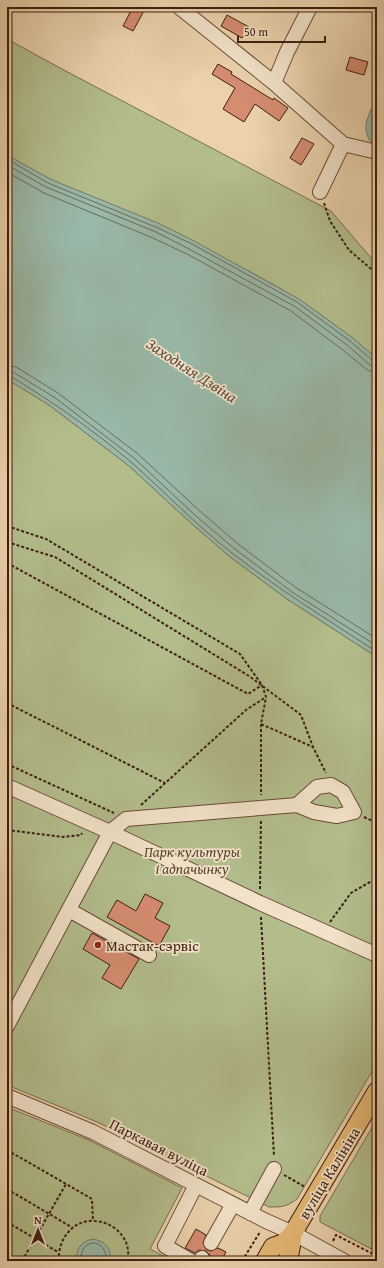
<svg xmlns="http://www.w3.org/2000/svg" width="384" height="1268" font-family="'Gentium Book Plus',serif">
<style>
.green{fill:#b3bd8c;stroke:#796e4e}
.water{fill:#99b8a7;stroke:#757a6b}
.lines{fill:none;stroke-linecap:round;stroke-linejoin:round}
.shore{stroke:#6c6b5c;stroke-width:1}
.building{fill:#d58c70;stroke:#3f1e10}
.minor-casing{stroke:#6a4b37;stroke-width:16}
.major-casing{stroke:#3f1e10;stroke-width:20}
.path{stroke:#3f1e10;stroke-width:2;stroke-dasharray:3 2;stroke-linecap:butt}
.minor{stroke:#f2e2c9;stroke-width:14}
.major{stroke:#e6b976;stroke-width:18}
.poi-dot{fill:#8f2418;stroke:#f2e2c9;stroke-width:1.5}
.labels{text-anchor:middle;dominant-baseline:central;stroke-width:3.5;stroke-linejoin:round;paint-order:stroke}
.park-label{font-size:15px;font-style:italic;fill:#5c462f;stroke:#f2e2c9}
.poi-label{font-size:15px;fill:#3f1e10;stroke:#f2e2c9;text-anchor:start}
.street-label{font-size:15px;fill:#3f1e10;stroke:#f2e2c9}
.water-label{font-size:16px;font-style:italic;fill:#5a4c3d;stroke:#f2e2c9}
</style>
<rect width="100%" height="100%" fill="#ebd2ac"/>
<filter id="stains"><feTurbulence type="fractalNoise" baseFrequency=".005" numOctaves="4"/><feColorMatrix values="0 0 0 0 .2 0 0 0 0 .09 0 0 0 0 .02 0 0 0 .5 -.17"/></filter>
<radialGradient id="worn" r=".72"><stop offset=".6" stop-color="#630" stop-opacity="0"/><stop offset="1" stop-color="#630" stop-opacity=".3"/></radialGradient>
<!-- green -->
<path class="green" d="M7,39l53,29 271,143 46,54v94c-33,-28 -66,-53 -103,-74 -47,-27 -99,-48 -148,-71 -40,-18 -82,-35 -119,-59z
M7,379l42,26 79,60 63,58 38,33 58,43 90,58v406l-80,136c-11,8 -15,8 -28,8l-172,-85 -90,-37z
M7,1107l84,34 91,47 -32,61 23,12h-166z
M377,1119v133l-57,-30v-6z"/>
<!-- water -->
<path class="water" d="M377,106v40l-8,-6 -3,-9v-8l5,-14z
M7,155l43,24 110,45 34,17 105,58 54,39 24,21v298l-90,-58 -58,-43 -38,-33 -63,-58 -79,-60 -42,-26z
M93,1239c12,2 19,10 17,22h-33c-2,-12 5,-20 16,-22z"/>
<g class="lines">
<!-- shore -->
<path class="shore" d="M7,159l41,24 110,45 34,16 105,58 53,39 23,20 4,1
M7,165l39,22 110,45 33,17 105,57 53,39 23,20 7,2
M7,172l37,21 109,45 34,16 104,57 52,39 23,19 6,3 5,1
M7,365l9,2 42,26 80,61 63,58 37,32 57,43 82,52
M7,371l6,1 41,25 80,61 63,59 38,32 57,43 85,54
M7,376h3c43,26 83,54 121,86 34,30 65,63 101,91 46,36 96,67 145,99
M81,1261c-2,-24 27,-24 25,0"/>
</g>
<!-- building -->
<path class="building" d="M133,7h13l-13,24 -10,-5z
M227,15l22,12 -7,11 -21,-12z
M350,57l18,5 -4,13 -18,-5z
M218,64l14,8 -1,2 42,26 1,-2 14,10 -9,13 -24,-17 -11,18 -21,-13 12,-21 -23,-14z
M302,138l12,6 -13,21 -11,-7z
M145,894l18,9 -8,15 15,8 -11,20 -52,-29 10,-17 19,11z
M92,933l47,26 -18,30 -19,-11 8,-13 -27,-16z
M196,1229l10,6 -3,8 4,7 4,1 7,-3 8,4 -5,9h-11v-6l-4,-4 -7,-1 -4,3 -10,-5z"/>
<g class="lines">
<!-- minor casing -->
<g class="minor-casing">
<path id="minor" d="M179,7l95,76 69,61 34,8
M274,83l13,-31 23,-45
M320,192l23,-48
M7,786l103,46 150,71 117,52
M69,910l80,45
M7,1026l103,-194 16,-13 171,-14 17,7 23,4 17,-4 -11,-20 -12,-7 -14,2 -20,18
M7,1096l86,36 173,89 27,12 51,28
M250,1213l24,-44
M211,1243l22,-39
M191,1261l-26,-15 31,-61
M200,1261l2,-3"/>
</g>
<!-- major casing -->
<g class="major-casing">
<path id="major" d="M265,1261l8,-14 11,-4 9,-10 84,-142
M287,1261c4,-7 4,-19 6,-28"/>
</g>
<!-- path -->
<path class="path" d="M324,203l6,18 19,29 28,24
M7,526l39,13 194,115 22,31 4,12 -5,27 52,23 13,26
M7,542l48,15 194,119 52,39 12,32
M7,563l241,131 14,-9
M7,703l158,80
M261,724v71
M7,764l107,49
M141,805l105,-95 20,-13
M364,817l13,6
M7,830l56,7 18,-2 1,-2
M260,889l1,-70
M261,917l13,239
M330,922l21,-29 26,-15
M7,1150l85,49 1,22
M7,1163l6,-10
M284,1175l21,12
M7,1189l66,39
M7,1222l51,30
M333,1241l3,-6 41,21
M22,1261l44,-77
M59,1261c-2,-21 14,-42 36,-40 20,1 38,20 32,40
M157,1261l3,-5
M242,1261l18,-29"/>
<!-- minor -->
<use href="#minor" class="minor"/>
<!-- major -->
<use href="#major" class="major"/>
</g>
<!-- markers -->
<circle class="poi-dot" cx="98" cy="945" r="4"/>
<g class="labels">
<!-- park labels -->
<g class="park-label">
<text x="192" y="851">Парк культуры<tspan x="192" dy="17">і адпачынку</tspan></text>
</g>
<!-- poi labels -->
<g class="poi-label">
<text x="106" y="945">Мастак-сэрвіс</text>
</g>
<!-- street labels -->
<g class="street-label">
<text transform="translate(159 1147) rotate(27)">Паркавая вуліца</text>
<text transform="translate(329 1173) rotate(-59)">вуліца Калініна</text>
</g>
<!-- water labels -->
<g class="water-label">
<text transform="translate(192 370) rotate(33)">Заходняя Дзвіна</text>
</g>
</g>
<!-- margin -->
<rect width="384" height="1268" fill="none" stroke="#ebd2ac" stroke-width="24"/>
<rect x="8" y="8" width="368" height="1252" fill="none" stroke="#3f1e10" stroke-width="2"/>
<rect x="12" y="12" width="360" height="1244" fill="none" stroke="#3f1e10"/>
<!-- north arrow -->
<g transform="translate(38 1230)" stroke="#f2e2c9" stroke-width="3" paint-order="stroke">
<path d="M0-3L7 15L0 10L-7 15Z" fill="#3f1e10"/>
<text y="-6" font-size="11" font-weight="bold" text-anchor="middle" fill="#3f1e10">N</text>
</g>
<!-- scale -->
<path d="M238 36v6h87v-6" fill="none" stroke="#3f1e10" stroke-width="2"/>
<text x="244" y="36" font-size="12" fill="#3f1e10" stroke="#f2e2c9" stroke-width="3" paint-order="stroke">50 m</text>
<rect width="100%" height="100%" filter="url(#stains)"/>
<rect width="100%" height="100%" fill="url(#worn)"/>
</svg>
